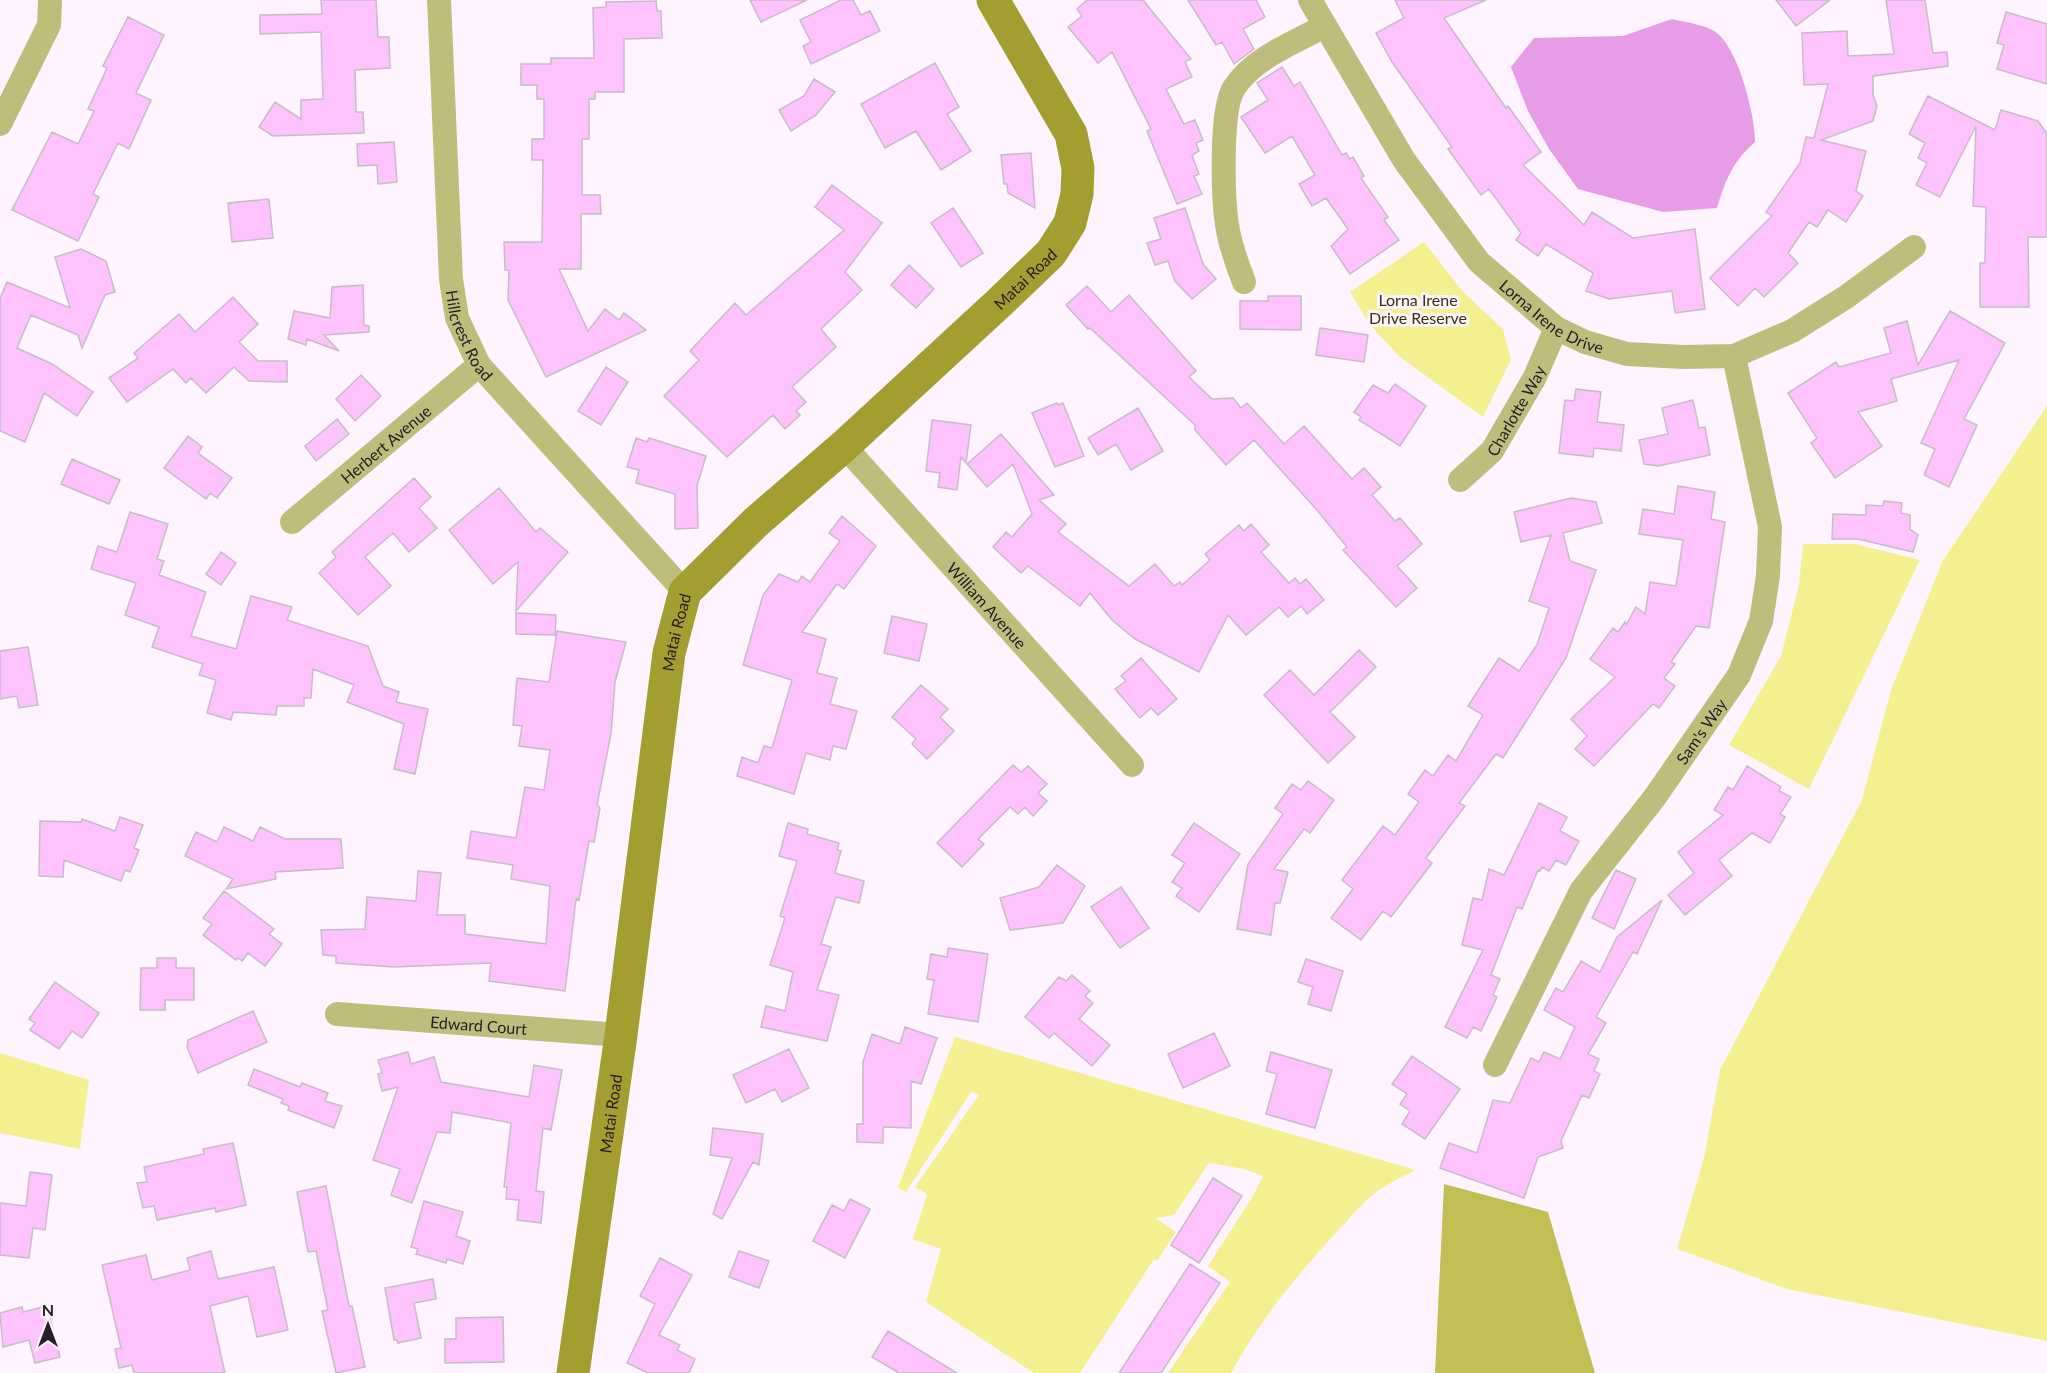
<svg xmlns="http://www.w3.org/2000/svg" width="2047" height="1373" font-family="Lato,sans-serif">
<style>
.green{fill:#f4f08f}
.forest{fill:#c3be53}
.water{fill:#e69ce6}
.building{fill:#fec2fd;stroke:#c9bcc9;stroke-width:1.5}
.lines{fill:none;stroke-linecap:round;stroke-linejoin:round}
.street{stroke:#bfbd7c;stroke-width:24}
.secondary{stroke:#a49e30;stroke-width:33}
.labels{text-anchor:middle;dominant-baseline:central;stroke-width:6;stroke-linejoin:round;paint-order:stroke}
.street-label{font-size:16px;fill:#252025;stroke:#fef3fe}
.park-label{font-size:16px;fill:#363404;stroke:#fef3fe}
</style>
<rect width="100%" height="100%" fill="#fef3fe"/>
<!-- green -->
<path class="green" d="M1424,242l40,51 39,36 8,31 -28,57 -83,-60 -30,-32 -20,-33z
M2047,406v935l-260,-52 -110,-40 27,-91 16,-88 142,-270 29,-110 51,-128z
M1803,544h52l65,16 -111,229 -80,-44 52,-89 18,-71z
M955,1037l461,133c-19,9 -40,19 -54,35 -47,49 -99,108 -131,168h-63l62,-91 -22,-16 45,-70 10,-20 -19,-7 -35,-6 -35,52 -18,3 20,14 -19,29 -3,-2 -74,114h-46l-108,-71 15,-53 -28,-10 14,-45 -12,-7 64,-92 -8,-3 -65,100 -8,-4z
M0,1053l89,27 -9,69 -80,-16z"/>
<!-- forest -->
<path class="forest" d="M1444,1184l104,28 47,161h-160z"/>
<!-- water -->
<path class="water" d="M1672,19c12,3 35,6 45,14 22,18 38,82 38,109 -22,19 -30,39 -38,66l-54,4 -85,-23 -29,-40 -21,-38 -17,-44 23,-29 89,-2z"/>
<!-- building -->
<path class="building" d="M321,0h55l2,37h11l1,31 -35,2 1,42h7l1,21 -91,3 -14,-9 16,-25 26,17v-19l22,-1 -2,-67 -61,2v-19l62,-1z
M750,0h57l-46,22z
M841,0h12l8,15 9,-4 10,20 -69,33 -8,-18 8,-4 -11,-22z
M1087,0h56l48,59 -6,3 7,15 -26,12 18,35 11,-4 8,20 -7,3 3,8 -7,4 7,19 -5,2 8,18 -25,10 -30,-73 4,-2 -39,-77 -14,11 -30,-36 14,-11 -5,-7z
M1188,0h68l9,17 -22,12 11,20 -20,15 -12,-22 -6,3z
M1395,0h91l-42,18 62,90 2,-2 33,46 -18,13 61,60 8,-13 41,26 62,-9 10,80 -30,4 -3,-22 -63,8 -23,-8 7,-18 -47,-29 -8,12 -22,-16 5,-7 -32,-44 -8,6 -33,-46 4,-2 -60,-85 -16,-29 28,-15z
M1776,0h54l-34,26z
M1886,0h39l8,53 14,-1 1,14 -75,10v19l4,11 -4,15 -52,19 45,11 -10,40 7,5 -17,26 -18,-12 -11,17 -8,-5 -21,31 10,10 -34,34 -9,-9 -17,18 -28,-28 62,-62 -6,-4 34,-49 6,-26 8,1 14,-54 -24,1 -2,-52 45,-2 1,25 46,-2z
M656,1l1,10h4l1,27 -38,1v53h-29v7h-6v40h-7v56h18l1,19h-20v55h-22l29,62 17,-22 14,11 5,-7 22,17 -100,47 -38,-77 1,-30h-4l-1,-28h38l1,-82h-11v-21h12v-40h-7v-14h-16v-21h30v-6h43l-1,-50 13,-1v-5z
M2006,12l41,12v60l-50,-15 7,-24 -7,-2z
M128,17l36,18 -28,58 15,7 -22,49 -11,-6 -25,51 6,3 -21,44 -66,-31 40,-78 26,12 16,-33 -6,-2 19,-41 -4,-2z
M935,63l24,44 -12,7 24,37 -30,19 -25,-39 -31,17 -24,-44z
M1282,67l12,19 6,-4 42,73 4,-2 4,6 3,-2 11,19 -3,2 27,39 -4,3 15,20 -49,34 -19,-28 17,-17 -22,-31 -14,8 -13,-22 16,-9 -23,-39 -27,17 -24,-36 27,-17 -11,-17z
M814,79l21,13 -19,23 -25,16 -12,-21 25,-14z
M1928,96l67,34 6,-20 37,11 9,13v103h-19l1,70h-49v-44h5l1,-56 -13,-1 3,-80 -36,71 -24,-12 11,-22 -9,-5 7,-15 -16,-9z
M394,142l3,40 -19,2 -1,-19 -19,1 -1,-22z
M1031,153l4,55 -27,-15 -1,-9h-3l-3,-29z
M832,185l50,38 -37,49 17,18 -41,39 15,18 -44,40 14,15 -10,9 4,4 -15,14 -12,-14 -46,42 -63,-61 35,-36 -9,-9 45,-48 11,12 98,-85 -29,-23z
M269,199l4,39 -41,4 -4,-39z
M953,208l30,45 -22,14 -30,-44z
M1185,208l18,56 13,15 -24,20 -17,-18 -7,-20 -13,4 -8,-22 14,-4 -7,-21z
M81,249l25,12 9,31 -10,3 -23,53 -4,-13 -47,-20 -14,33 35,16 41,28 -16,24 -33,-23 -19,49 -25,-11v-133l7,-16 63,26 -15,-51z
M909,265l25,24 -18,19 -25,-23z
M363,285l1,40 5,1v6l-45,3 15,16 -32,-12 -1,6 -18,-6 6,-28 36,7 2,-31z
M1087,286l24,26 18,-17 67,76 -7,6 23,22 21,-1 8,10 6,-5 37,41 20,-18 48,53 12,-11 17,19 -9,8 23,26 5,-3 22,26 -25,22 20,22 -21,19 -53,-57 4,-3 -30,-37 -63,-70 -28,25 -31,-35v-5l-105,-97 -2,1 -22,-24z
M1268,296h33v34l-61,-1v-28h28z
M233,297l25,27 -19,18 19,19h29v21l-38,-1 -15,-14 -28,26 -15,-15 -5,5 -13,-14 -46,33 -18,-24 29,-20 -4,-5 45,-39 16,18z
M1950,311l55,32 -41,76 13,6 -28,62 -25,-12 11,-26 -14,-6 38,-83 -68,19 6,22 -39,11 24,34 -47,32 -24,-35 6,-5 -29,-45 48,-31 3,5 52,-14 -7,-25 23,-7 11,44z
M1320,328l48,7 -4,27 -48,-7z
M606,367l22,15 -27,43 -23,-14z
M361,375l20,21 -26,25 -19,-22z
M1395,384l31,22 -26,40 -41,-26 2,-3 -7,-5 19,-27 15,8z
M1576,389l25,3 -4,30 27,3 -3,26 -27,-3 -1,9 -34,-4 6,-53 9,1z
M1693,400l6,28 6,-1 5,28 -52,11 -14,-2 -5,-24 29,-6 -6,-26z
M1057,403l1,2 5,-2 21,53 -29,11 -23,-54z
M1138,408l25,43 -32,19 -15,-26 -18,11 -10,-17z
M337,419l12,15 -33,27 -11,-15z
M932,420l39,5 -5,38 -5,-6 -4,33 -19,-3 2,-14 -14,-2z
M1001,434l53,61 -15,5 27,24 -8,8 71,54 26,-22 19,22 6,-4 2,3 28,-25 -5,-6 34,-29 5,6 7,-7 18,21 -8,7 28,31 6,-5 5,6 6,-5 18,21 -17,14 -6,-8 -13,11 -9,-10 -33,28 -18,-20 -29,57 -64,-33 -23,-19 -22,-27 -10,13 -52,-40 -7,7 -28,-26 13,-15 6,5 20,-23 -19,-50 -26,23 -20,-23z
M188,436l14,11 -4,6 34,25 -15,20 -7,-5 -4,6 -42,-31z
M636,438l11,4 2,-4 57,18 -9,30 1,42 -23,1v-35l-39,-11 3,-13 -12,-3z
M72,459l48,21 -11,24 -48,-20z
M414,478l17,19 -12,11 18,20 -28,24 -16,-19 -28,24 26,29 -33,29 -39,-42 17,-16 -4,-5z
M1678,486l37,6 -4,27 14,3 -16,106 -13,-2 -25,36 4,2 -11,14 11,8 -16,22 -6,-4 -59,62 -19,-17 12,-13 -16,-17 44,-42 -25,-18 23,-31 5,4 7,-10 1,3 10,-18 9,7 5,-32 26,4 7,-46 -44,-6 4,-25 31,5z
M499,488l37,44 4,-4 28,24 -52,59 2,-49 -25,22 -44,-54z
M1571,498l25,4 6,21 -39,10 7,28 26,9 -30,88 -63,100 -7,-4 -37,49 6,3 -39,52 6,5 -41,54 -8,-6 -22,29 -30,-22 22,-29 -11,-9 41,-54 12,9 24,-33 -11,-8 17,-24 8,6 15,-21 8,6 27,-46 -15,-9 31,-48 20,13 18,-26 12,-37 -20,-7 22,-66 -30,7 -7,-30z
M1884,501l18,2 -1,10 9,2v14l8,6 -5,17 -55,-13h-26l1,-25 33,1v-10l17,1z
M130,512l38,12 -11,35 7,2 -5,14 47,17 -15,44 45,13 15,-53 41,11 -5,13 81,26 15,40 16,6 -3,10 32,7 -13,65 -21,-5 10,-45 -57,-22 7,-17 -41,-16 -2,29h-7v8h-27l-1,9 -43,-3 -2,8 -24,-7 9,-33 -17,-5 4,-11 -51,-17 7,-20 -34,-12 11,-32 -45,-14 7,-23 19,6z
M842,516l34,30 -32,43 -7,-5 -35,48 24,7 -9,34 20,5 -7,26 27,7 -11,38 -13,-3 -3,14 -24,-7 -12,41 -57,-18 5,-19 16,6 6,-17 8,2 20,-68 -49,-15 20,-70 16,-21 19,8 4,-6 8,6 30,-41 -11,-8z
M221,552l15,11 -15,22 -15,-11z
M516,613l40,2 -1,20 -39,-1z
M892,616l35,8 -8,37 -35,-8z
M557,631l69,11 -11,40 -4,52 -14,71 3,3 -6,34 -5,-1 -10,59 -3,-1 -11,92 -76,-10 2,-18 -97,4 -58,-4v-7l-13,-1 -2,-25 44,-1 2,-32 49,4 2,-30 23,2 -4,42h28v19l81,10 4,-58 -39,-7 2,-14 -46,-7 4,-27 45,7 9,-51 19,3 6,-40 -31,-4 3,-20 -9,-1 4,-47 32,4z
M28,647l10,58 -19,3 -2,-12 -17,3v-48z
M1359,650l17,17 -46,45 25,25 -27,26 -64,-68 26,-25 24,25z
M1141,658l36,41 -19,16 -7,-7 -11,10 -25,-29 11,-8 -5,-5z
M921,685l27,24 -8,8 14,14 -27,28 -15,-15 4,-5 -24,-22z
M1013,765l8,7 7,-6 19,18 -9,9 9,8 -14,15 -8,-9 -7,7 -8,-7 -32,32 6,5 -22,23 -25,-24z
M1747,766l34,21 -2,4 12,6 -11,17 5,3 -15,26 -18,-10 -33,27 13,16 -47,39 -17,-20 26,-22 -16,-21 45,-37 -9,-5 14,-23 5,3z
M1308,781l26,19 -24,33 -6,-4 -30,40 14,3 -8,31h-5l-4,32 -34,-6 11,-65 35,-50 -8,-6 17,-24 9,6z
M1539,803l28,14 -7,14 19,10 -13,24 -10,-5 -7,11 -7,-4 -2,4 -2,-1 -16,39 -5,-2 -26,68 9,4 -7,16 4,2 -16,34 -8,-4 -6,11 -22,-11 38,-77 -21,-5 11,-47 9,2 7,-31 15,6z
M120,817l23,8 -9,23 5,2 -9,22 -5,-2 -4,11 -57,-21 -1,17 -24,-1 1,-55 41,1 1,-3 33,12z
M788,823l20,6 -1,5 32,9 -2,7 4,1 -6,22 29,8 -5,22 -23,-6 -15,47 10,3 -14,43 22,5 -12,46 -66,-14 5,-21 19,5 8,-39 -23,-7 15,-47 -5,-2 17,-55 -18,-5z
M1194,823l46,31 -41,58 -23,-16 6,-8 -10,-6 13,-19 -13,-8z
M224,827l29,14 7,-14 25,12h56l2,29 -68,4 1,7 -50,10 7,-10 -48,-23 11,-24 21,10z
M1057,865l28,21 -22,37 -53,7 -10,-32 39,-11z
M1616,870l20,9 -22,50 -22,-11z
M1121,887l28,41 -29,20 -29,-41z
M224,891l50,38 -5,5 13,10 -17,22 -17,-13 -6,8 -4,-3 -2,2 -33,-25 9,-11 -9,-6z
M1662,900l-25,54 -4,-2 -37,65 10,6 -18,31 11,5 -5,12 6,3 -11,24 -7,-3 -21,46 2,7 -25,9 -14,41 -84,-30 9,-25 28,10 16,-53 17,3 21,-45 8,4 5,-10 16,7 15,-32 -31,-17 12,-22 7,4 18,-31 19,11 17,-35z
M948,948l40,6 -10,68 -50,-8 6,-34 -7,-1 4,-25 16,3z
M157,958h19v10h18v32h-29v10h-25l1,-42h16z
M1306,959l37,12 -12,40 -23,-7 5,-17 -15,-5z
M1072,975l18,16 -5,5 8,7 -14,16 31,26 -18,21 -38,-33 -5,5 -24,-21 34,-40 7,4z
M55,982l44,31 -17,25 -10,-7 -13,18 -29,-19 5,-7 -6,-4z
M253,1011l14,31 -69,31 -11,-26 1,-7z
M905,1027l32,11 -16,46 -10,-3v47l-28,-1v16l-26,-1v-18h6v-62l9,-28 28,10z
M1214,1033l16,33 -47,22 -15,-34z
M789,1049l20,39 -27,14 -7,-13 -29,14 -13,-28z
M408,1052l3,12 23,-7 7,25 88,15 5,-32 28,5 -11,60 -8,-2 -7,63 8,1 -3,31 -24,-3 2,-20 -13,-1 1,-12h-3l7,-64 -59,-11 -2,21 -13,-1 -25,71 -21,-8 9,-26 -27,-9 25,-73 -16,4 -4,-17 4,-1 -4,-13z
M1271,1052l61,18 -17,58 -49,-14 11,-40 -11,-3z
M1412,1056l48,33 -35,50 -23,-15 8,-13 -10,-7 7,-10 -15,-10z
M254,1069l46,18 2,-4 26,10 -3,8 17,5 -8,22 -46,-18 1,-4 -8,-3 2,-4 -35,-14z
M713,1128l50,6 -4,31 -6,-3 -31,57 -9,-5 19,-56 -22,-3z
M233,1143l13,62 -30,7 -1,-4 -58,12 -3,-14 -11,2 -6,-25 10,-1 -3,-15 60,-13 -1,-5z
M30,1172l22,3 -7,55 -12,-2 -4,30 -29,-3v-52l26,3z
M1213,1178l29,18 -43,67 -28,-18z
M326,1186l23,120h3l13,61 -29,6 -14,-62 6,-1 -12,-59 -8,1 -11,-60z
M850,1199l20,10 -25,49 -32,-17 19,-36 12,6z
M424,1201l39,11 -7,24 14,5 -7,23 -16,-5 -1,4 -30,-9 2,-5 -7,-2z
M211,1251l7,28 56,-12 14,63 -31,7 -9,-41 -38,10 15,67h-91l-2,-8 -13,3 -4,-19 6,-1 -19,-83 44,-10 6,25 38,-10 -3,-12z
M739,1251l30,10 -10,27 -30,-11z
M660,1258l32,17 -33,60 21,10 -3,5 18,9 -6,14h-41l-21,-10 28,-59 -15,-8z
M1190,1264l30,19 -59,90h-42z
M433,1279l3,20 -22,4 7,35 -23,5 -1,-3h-3l-9,-52z
M47,1306l13,51 -25,6 -6,-23 -26,7 -3,-34 22,-6 1,5z
M503,1317l1,45 -59,1v-24h11v-21z
M888,1331l69,42h-58l-27,-16z"/>
<g class="lines">
<!-- street -->
<g class="street">
<path id="s1" d="M439,0l12,279 6,39 22,47 206,227"/>
<path id="s2" d="M1310,0l94,160 75,102 77,66 29,14 42,12 57,3 50,-1 58,-25 54,-34 68,-50"/>
<path d="M0,124l49,-99 1,-25"/>
<path d="M1244,282c-7,-18 -14,-37 -17,-57 -4,-27 -7,-116 7,-137 19,-30 61,-46 91,-62"/>
<path id="s3" d="M844,446l288,319"/>
<path id="s4" d="M1460,480l32,-29 43,-74 21,-49"/>
<path id="s5" d="M292,522l187,-157"/>
<path id="s6" d="M337,1014l284,21"/>
<path id="s7" d="M1495,1065l86,-174 74,-94 84,-122 22,-54 7,-45 2,-49 -36,-171"/>
</g>
<!-- secondary -->
<path class="secondary" id="s8" d="M573,1373l48,-338 48,-382 16,-61 71,-70 88,-76 156,-144 51,-49 19,-30 7,-29 1,-26 -7,-34 -78,-134"/>
</g>
<g class="labels">
<!-- street labels -->
<g class="street-label">
<text stroke="none"><textPath href="#s8" startOffset="1252">Matai Road</textPath></text>
<text stroke="none"><textPath href="#s2" startOffset="404">Lorna Irene Drive</textPath></text>
<text stroke="none"><textPath href="#s1" startOffset="339">Hillcrest Road</textPath></text>
<text stroke="none"><textPath href="#s4" startOffset="90">Charlotte Way</textPath></text>
<text stroke="none"><textPath href="#s5" startOffset="122">Herbert Avenue</textPath></text>
<text stroke="none"><textPath href="#s3" startOffset="214">William Avenue</textPath></text>
<text stroke="none"><textPath href="#s8" startOffset="748">Matai Road</textPath></text>
<text stroke="none"><textPath href="#s7" startOffset="394">Sam's Way</textPath></text>
<text stroke="none"><textPath href="#s6" startOffset="142">Edward Court</textPath></text>
<text stroke="none"><textPath href="#s8" startOffset="262">Matai Road</textPath></text>
</g>
<!-- park labels -->
<g class="park-label">
<text x="1418" y="299">Lorna Irene<tspan x="1418" dy="18">Drive Reserve</tspan></text>
</g>
</g>
<!-- north arrow -->
<g transform="translate(48 1325)" stroke="#fef3fe" stroke-width="4.5" paint-order="stroke">
<path d="M0-4.5L10 22L0 15L-10 22Z" fill="#252025"/>
<text y="-9" font-size="16" font-weight="bold" text-anchor="middle" fill="#252025">N</text>
</g>
</svg>
